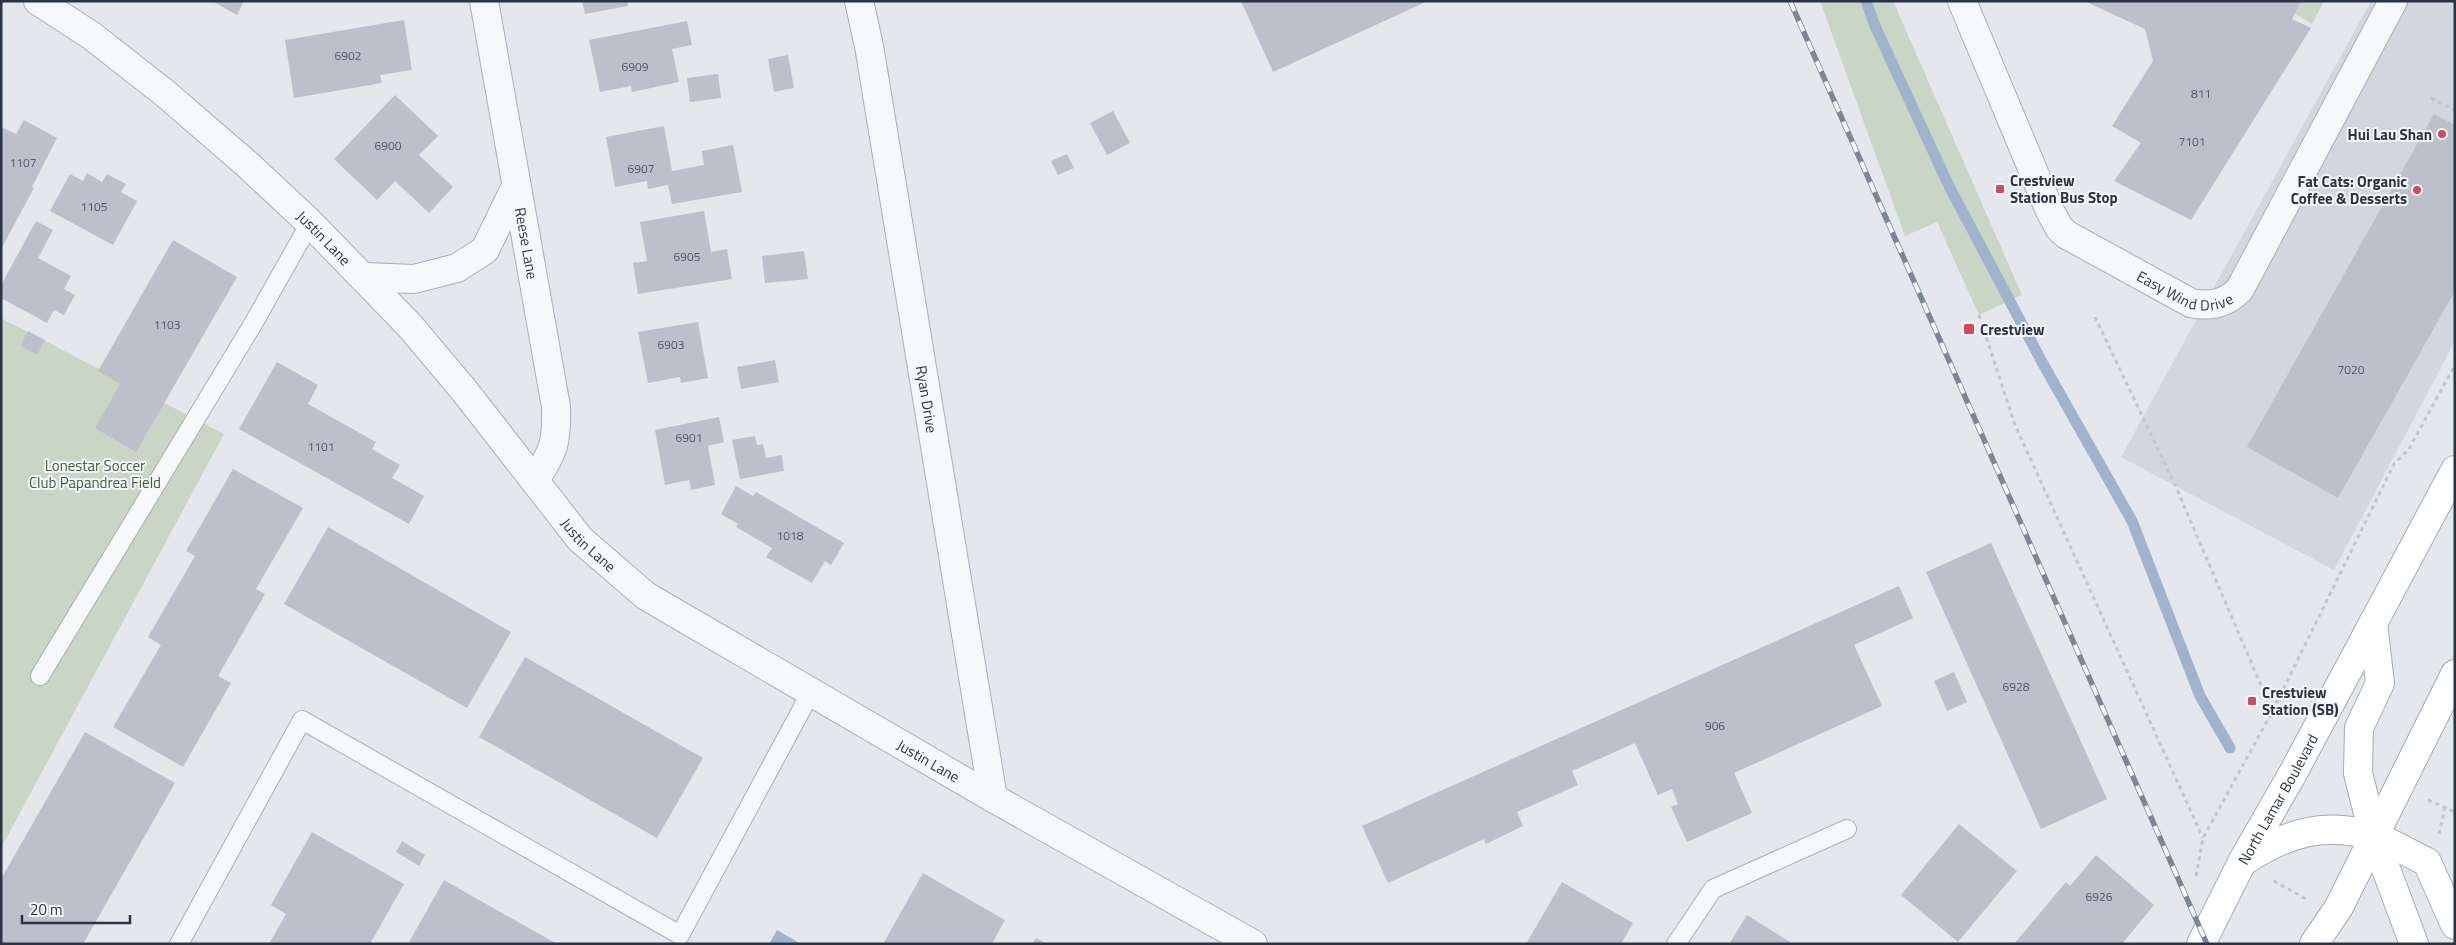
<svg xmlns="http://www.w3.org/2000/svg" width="2456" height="945" font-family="'Titillium Web',sans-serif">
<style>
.built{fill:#d2d6de}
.green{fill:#c9d6c5}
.water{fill:#9fb4cc}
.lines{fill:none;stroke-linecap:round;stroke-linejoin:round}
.stream{stroke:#9fb4cc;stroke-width:11}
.building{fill:#bbc0ca}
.service-casing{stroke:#a9aeb7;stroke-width:20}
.minor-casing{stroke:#a9aeb7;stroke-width:30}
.tertiary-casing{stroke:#a9aeb7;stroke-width:30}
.primary-casing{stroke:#a3abb8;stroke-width:30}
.path{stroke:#c2c5cb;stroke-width:3;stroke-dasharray:4 4;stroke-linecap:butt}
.service{stroke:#f7f8fa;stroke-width:18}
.minor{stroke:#f7f8fa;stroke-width:28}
.tertiary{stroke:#f7f8fa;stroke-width:28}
.primary{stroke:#fff;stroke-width:28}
.rail-casing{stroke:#7d8696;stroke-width:5.5}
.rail{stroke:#f4f6f9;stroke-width:4;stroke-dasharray:11;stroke-linecap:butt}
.poi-dot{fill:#d1495b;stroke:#f4f6f9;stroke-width:2}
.labels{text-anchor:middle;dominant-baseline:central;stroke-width:4;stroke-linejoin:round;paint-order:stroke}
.number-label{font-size:12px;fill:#4f5766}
.poi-label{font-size:15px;font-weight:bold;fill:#2b3445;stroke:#f4f6f9;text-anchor:start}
.street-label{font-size:15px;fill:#2b3445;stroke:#f4f6f9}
.park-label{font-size:15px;fill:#3f6138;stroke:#f4f6f9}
</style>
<rect width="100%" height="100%" fill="#e4e7ec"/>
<!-- built -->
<path class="built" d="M2371,1h84v340l-121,229 -213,-113z"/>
<!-- green -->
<path class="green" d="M1820,1h73l129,294 -43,20 -42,-93 -32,14z
M2287,1h37l-12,23 -28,-17z
M1,318l223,116 -223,414z"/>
<!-- water -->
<path class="water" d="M777,930l24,14h-32z"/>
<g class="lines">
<!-- stream -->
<path class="stream" d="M1866,1l9,25 74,160 93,176 90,159 68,175 30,52"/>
</g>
<!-- building -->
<path class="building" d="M212,1h32l-7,14z
M582,1h46v5l-43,8z
M1241,1h187l-155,71z
M2084,1h217l-9,18 19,9 -120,192 -77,-39 27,-38 -29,-17 41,-65 -8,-32z
M404,20l8,50 -32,5 2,8 -88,15 -9,-58z
M687,21l5,24 -20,4 7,33 -47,10 -1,-6 -31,6 -11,-52z
M788,55l6,33 -20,4 -6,-33z
M718,74l3,24 -31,4 -3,-24z
M395,95l43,41 -19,19 34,32 -24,26 -34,-32 -18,19 -43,-41z
M1113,111l17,32 -23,12 -17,-32z
M2434,114l21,11v166l-117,207 -91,-51z
M24,120l33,18 -25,49 2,1 -33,61v-122l15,7z
M664,126l8,45 32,-6 -2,-14 31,-6 9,47 -70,12 -4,-19 -20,4 -1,-8 -32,6 -9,-50z
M1067,154l7,14 -16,7 -7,-14z
M87,173l15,9 5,-8 19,10 -5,8 16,9 -24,44 -63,-34 20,-37 13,7z
M704,211l7,41 16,-3 5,30 -94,15 -5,-31 14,-2 -7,-39z
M36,221l17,9 -15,28 33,18 -7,13 11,6 -11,20 -10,-5 -7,13 -46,-25v-13z
M173,240l64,37 -101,175 -41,-24 25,-44 -22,-13z
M804,251l4,28 -43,4 -3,-27z
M698,322l10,56 -27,5 -1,-6 -32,6 -10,-51z
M28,331l17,9 -8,15 -17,-9z
M775,360l4,22 -38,7 -4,-22z
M277,362l41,23 -10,19 68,38 -4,7 28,16 -8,13 32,18 -15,28 -170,-95z
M719,417l5,25 -16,4 7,39 -24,5 -2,-10 -24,5 -10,-55z
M755,436l2,9 6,-1 3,14 16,-3 2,16 -44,8 -8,-39z
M233,469l70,39 -47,81 9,5 -47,82 13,7 -48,84 -70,-40 48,-82 -13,-8 47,-81 -9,-5z
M736,486l17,10 3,-4 88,51 -13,22 -6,-4 -13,22 -46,-26 6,-9 -36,-21 2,-3 -17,-10z
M328,527l183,105 -44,76 -183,-104z
M1991,543l116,256 -66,30 -115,-257z
M1899,586l14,32 -59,27 28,61 -148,67 18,40 -65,29 -16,-35 7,-3 -6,-15 -14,6 -23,-52 -63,28 6,14 -61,27 6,14 -37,18 -2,-5 -96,44 -26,-57z
M525,657l178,101 -46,80 -178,-101z
M1954,672l13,30 -20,9 -13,-30z
M85,732l90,51 -92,161h-82v-65z
M1959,824l58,47 -59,71 -57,-47z
M312,832l92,52 -34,60h-101l17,-30 -15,-9z
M402,841l23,14 -6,11 -23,-14z
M2096,855l58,50 -32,39h-108l52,-62 4,4z
M923,873l82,47 -13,24h-109z
M444,880l113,64h-149z
M1562,882l71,41 -12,21h-95z
M1747,915l43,27v2h-61z
M1036,938l11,6h-15z"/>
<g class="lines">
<!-- service casing -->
<g class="service-casing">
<path id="service" d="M40,676l213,-352 57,-101
M179,944l123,-224 378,215 131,-243
M1676,944l37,-55 134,-60"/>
</g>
<!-- minor casing -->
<g class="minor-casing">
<g id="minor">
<path id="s1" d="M484,1l72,406c1,35 -2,44 -21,73"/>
<path id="s2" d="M859,1l10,45 124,752"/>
<path id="s3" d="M1962,1l88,210 10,18 7,6 124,68c19,4 35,1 49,-14l153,-288"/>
<path d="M365,277l49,2 43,-11 28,-18 31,-64"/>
</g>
</g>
<!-- tertiary casing -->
<g class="tertiary-casing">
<g id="tertiary">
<path id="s4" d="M38,1l54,35 75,59 81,70 62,58 100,103 53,63 117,150 66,57 347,202 260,146"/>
</g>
</g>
<!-- primary casing -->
<g class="primary-casing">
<g id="primary">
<path d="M2373,623l7,60 -21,45 -1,45 16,64 40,107"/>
<path d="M2244,861c41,-27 81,-41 131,-24 18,6 35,17 52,25l28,63"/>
<path id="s5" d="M2201,944l41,-82 51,-89 162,-303"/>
<path d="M2314,944l25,-37 116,-233"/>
</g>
</g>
<!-- path -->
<path class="path" d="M2431,98l24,12
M1979,315l36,110 188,413
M2095,317l81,170 96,224
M2428,800l27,12
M2439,834l6,-27
M2196,876l7,-38 69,-126 122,-248 15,-15 46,-84
M2274,881l32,18"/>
<!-- service -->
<use href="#service" class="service"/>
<!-- minor -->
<use href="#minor" class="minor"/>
<!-- tertiary -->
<use href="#tertiary" class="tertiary"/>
<!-- primary -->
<use href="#primary" class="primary"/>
<!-- rail casing -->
<g class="rail-casing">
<path id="rail" d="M1790,1l417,943"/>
</g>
<!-- rail -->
<use href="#rail" class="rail"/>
</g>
<!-- markers -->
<g class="poi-dot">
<circle cx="2442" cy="134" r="5"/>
<rect x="1995" y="184" width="10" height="10" rx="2.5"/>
<circle cx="2417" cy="190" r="5"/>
<rect x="1963" y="323" width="12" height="12" rx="2.5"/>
<rect x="2247" y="696" width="10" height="10" rx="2.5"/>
</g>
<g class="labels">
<!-- number labels -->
<g class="number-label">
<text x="348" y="55">6902</text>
<text x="635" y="66">6909</text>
<text x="2201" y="93">811</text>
<text x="2192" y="141">7101</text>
<text x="388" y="145">6900</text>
<text x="23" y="162">1107</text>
<text x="641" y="168">6907</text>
<text x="94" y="206">1105</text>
<text x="687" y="256">6905</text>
<text x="167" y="324">1103</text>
<text x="671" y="344">6903</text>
<text x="2351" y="369">7020</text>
<text x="689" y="437">6901</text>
<text x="321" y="446">1101</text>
<text x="790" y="535">1018</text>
<text x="2016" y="686">6928</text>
<text x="1715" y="725">906</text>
<text x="2099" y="896">6926</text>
</g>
<!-- poi labels -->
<g class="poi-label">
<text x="2432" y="134" text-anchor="end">Hui Lau Shan</text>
<text x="2010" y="180">Crestview<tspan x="2010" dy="17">Station Bus Stop</tspan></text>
<text x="2407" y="181" text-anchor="end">Fat Cats: Organic<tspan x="2407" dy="17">Coffee &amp; Desserts</tspan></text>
<text x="1980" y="329">Crestview</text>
<text x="2262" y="692">Crestview<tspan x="2262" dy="17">Station (SB)</tspan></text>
</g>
<!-- street labels -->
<g class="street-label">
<text stroke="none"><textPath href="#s4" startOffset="372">Justin Lane</textPath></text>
<text stroke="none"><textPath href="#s1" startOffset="246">Reese Lane</textPath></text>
<text stroke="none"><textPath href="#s3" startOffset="390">Easy Wind Drive</textPath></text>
<text stroke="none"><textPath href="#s2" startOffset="404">Ryan Drive</textPath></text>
<text stroke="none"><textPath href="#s4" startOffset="778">Justin Lane</textPath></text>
<text stroke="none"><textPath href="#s4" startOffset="1182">Justin Lane</textPath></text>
<text stroke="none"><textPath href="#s5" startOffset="164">North Lamar Boulevard</textPath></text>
</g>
<!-- park labels -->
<g class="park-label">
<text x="95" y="465">Lonestar Soccer<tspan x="95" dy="17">Club Papandrea Field</tspan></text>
</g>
</g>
<!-- border -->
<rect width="2456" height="945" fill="none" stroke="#2b3445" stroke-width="5"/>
<!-- scale -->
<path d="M22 915v8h108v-8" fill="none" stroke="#2b3445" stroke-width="2.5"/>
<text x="30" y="915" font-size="15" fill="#2b3445" stroke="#f4f6f9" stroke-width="4" paint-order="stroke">20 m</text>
</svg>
